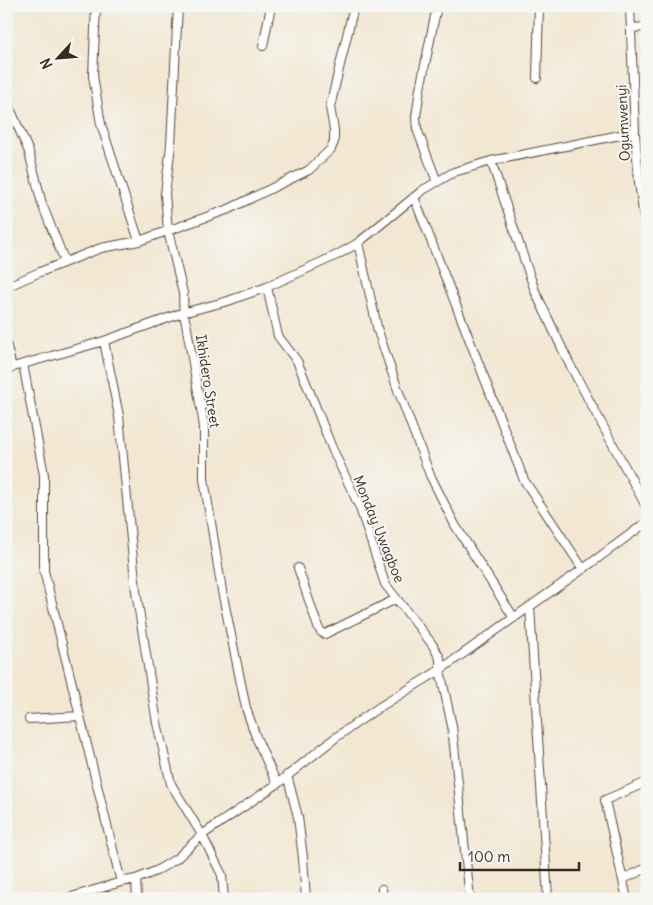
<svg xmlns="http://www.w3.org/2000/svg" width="653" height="905" font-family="Delius,sans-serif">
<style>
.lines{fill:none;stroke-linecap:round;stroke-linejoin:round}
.street-casing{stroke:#564639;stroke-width:10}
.street{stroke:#fff;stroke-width:8}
.labels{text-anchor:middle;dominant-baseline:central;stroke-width:4;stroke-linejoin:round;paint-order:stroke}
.street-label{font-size:14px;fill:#3b2a1e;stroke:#f6f6f2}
</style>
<rect width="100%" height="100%" fill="#f6f6f2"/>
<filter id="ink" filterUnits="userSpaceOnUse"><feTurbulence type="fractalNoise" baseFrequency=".02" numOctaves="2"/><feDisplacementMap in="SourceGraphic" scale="10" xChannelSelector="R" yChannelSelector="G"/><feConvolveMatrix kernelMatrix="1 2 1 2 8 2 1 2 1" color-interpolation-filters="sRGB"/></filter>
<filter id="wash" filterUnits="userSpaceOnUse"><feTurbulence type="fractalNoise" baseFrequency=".0096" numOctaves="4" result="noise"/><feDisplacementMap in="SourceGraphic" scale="20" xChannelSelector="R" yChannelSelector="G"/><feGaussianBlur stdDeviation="1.12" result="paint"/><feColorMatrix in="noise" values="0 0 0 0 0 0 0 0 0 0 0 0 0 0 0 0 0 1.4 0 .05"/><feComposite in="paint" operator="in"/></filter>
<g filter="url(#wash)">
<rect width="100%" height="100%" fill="#f2e7d2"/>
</g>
<g filter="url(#ink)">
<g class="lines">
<!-- street casing -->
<g class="street-casing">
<path id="street" d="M96,6l-3,70 8,48 38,117
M178,6l-7,139 -6,49 3,37 15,62c1,11 -1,20 3,30l18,103v53l18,112 24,117 10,29 21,47
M630,6l5,126 4,50 8,57
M631,28l16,-1
M263,46l8,-40
M537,78l2,-72
M6,99l23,53 13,52 23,58
M491,161l44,130 34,72 78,145
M437,182l-20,-53 -1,-12 4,-28 17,-83
M414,197l110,283 59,89
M358,243l20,88 20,59 32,85 25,50 59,93
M6,287l34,-15 61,-24 38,-7 90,-32 80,-39 22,-21 3,-7v-12l-4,-23 24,-101
M267,287l11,49 19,25 8,19 27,68 28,60 25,76 47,60 8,14v12l12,56 18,173
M104,341l15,75 17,175 21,132 14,61 31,51 20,40 2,24
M6,343l6,25
M23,364l21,111v96l77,311
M6,369l98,-28 78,-28 46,-12 39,-14 70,-32 21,-12 65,-53 31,-18 37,-11 144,-29
M298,568l20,59 3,5 4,2 71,-35
M530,607l18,292
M29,719l51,-3
M287,775l11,42 5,41 3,41
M136,879l1,20
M623,879l24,-11
M382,889l1,10
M65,899l56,-17 15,-3 20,-8 20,-12 26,-24 75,-51 58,-46 43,-30 62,-38 143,-101 64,-47
M627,899l-22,-99 42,-18"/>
</g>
<!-- street -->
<use href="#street" class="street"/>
</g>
</g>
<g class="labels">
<!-- street labels -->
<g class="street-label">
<text transform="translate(623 123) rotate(-93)">Ogumwenyi</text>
<text transform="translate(208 381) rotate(81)">Ikhidero Street</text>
<text transform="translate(379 529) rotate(68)">Monday Uwagboe</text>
</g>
</g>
<!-- margin -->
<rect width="653" height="905" fill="none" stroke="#f6f6f2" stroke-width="25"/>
<!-- north arrow -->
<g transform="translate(58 58) rotate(244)" stroke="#f6f6f2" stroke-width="4" paint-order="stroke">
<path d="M0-4L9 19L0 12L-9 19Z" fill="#3b2a1e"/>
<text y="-8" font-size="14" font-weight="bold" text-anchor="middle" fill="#3b2a1e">N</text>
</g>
<!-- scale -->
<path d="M460 862v8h119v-8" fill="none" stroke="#3b2a1e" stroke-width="2.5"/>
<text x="468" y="862" font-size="15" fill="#3b2a1e" stroke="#f6f6f2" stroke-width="4" paint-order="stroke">100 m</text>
</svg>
